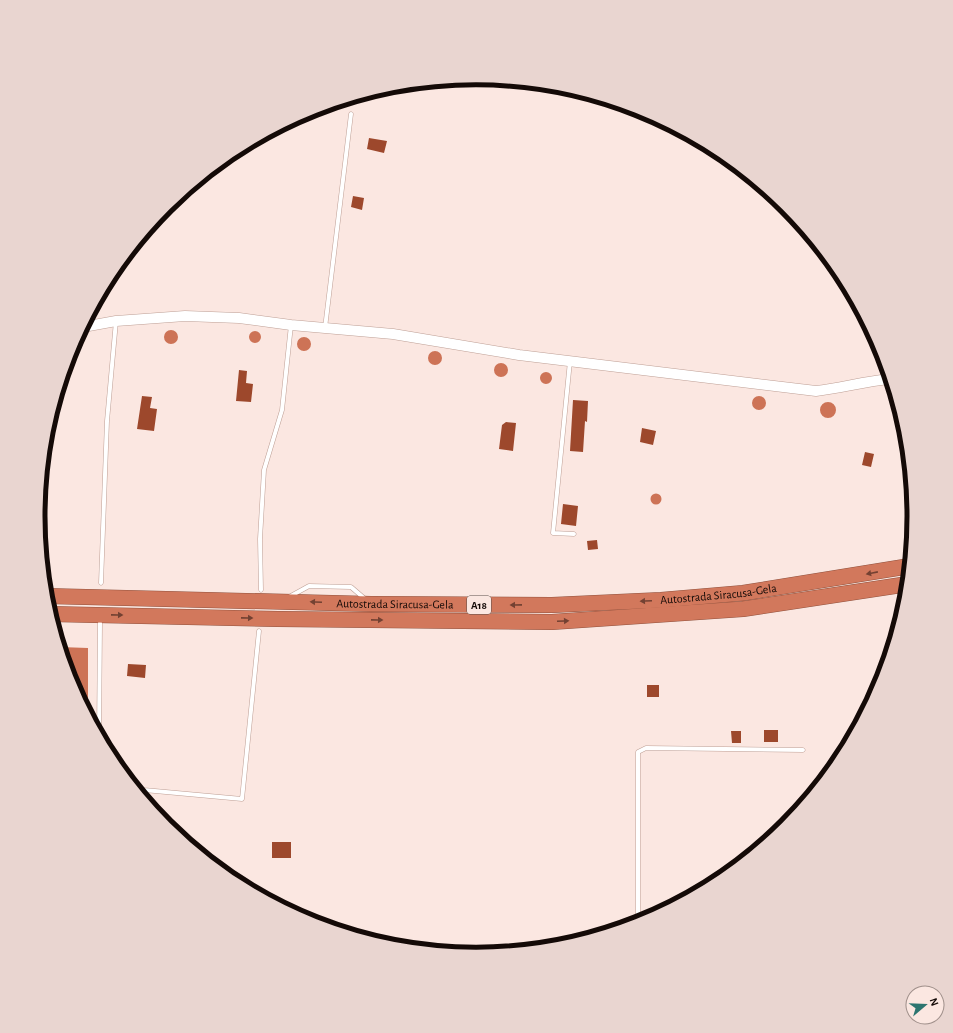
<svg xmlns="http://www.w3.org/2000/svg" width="953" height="1033" font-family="'Alegreya Sans',sans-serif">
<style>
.water{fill:#cd7356}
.building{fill:#9d482c}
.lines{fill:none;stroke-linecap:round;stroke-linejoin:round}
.service-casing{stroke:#be9f95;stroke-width:5}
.tertiary-casing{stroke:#be9f95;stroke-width:11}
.motorway-casing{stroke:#90523e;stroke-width:16}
.service{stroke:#fff;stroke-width:4}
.tertiary{stroke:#fff;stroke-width:10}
.motorway{stroke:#d2785c;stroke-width:15}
.oneway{fill:#734132}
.labels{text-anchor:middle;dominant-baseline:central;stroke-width:3;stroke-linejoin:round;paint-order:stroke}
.shield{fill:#fbe7e1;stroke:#594c48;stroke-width:1}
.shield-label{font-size:11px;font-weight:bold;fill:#140a07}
.street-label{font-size:12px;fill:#140a07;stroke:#fbe7e1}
.rim{fill:none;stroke:#140a07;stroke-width:5}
</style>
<rect width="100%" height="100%" fill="#fbe7e1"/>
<!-- water -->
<path class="water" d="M164 337a7 7 0 1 1 14 0a7 7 0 1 1-14 0Z
M249 337a6 6 0 1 1 12 0a6 6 0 1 1-12 0Z
M297 344a7 7 0 1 1 14 0a7 7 0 1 1-14 0Z
M428 358a7 7 0 1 1 14 0a7 7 0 1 1-14 0Z
M494 370a7 7 0 1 1 14 0a7 7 0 1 1-14 0Z
M540 378a6 6 0 1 1 12 0a6 6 0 1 1-12 0Z
M752 403a7 7 0 1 1 14 0a7 7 0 1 1-14 0Z
M820 410a8 8 0 1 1 16 0a8 8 0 1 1-16 0Z
M650.5 499a5.5 5.5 0 1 1 11 0a5.5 5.5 0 1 1-11 0Z
M60,647l28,1v59l-4,1 -13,-24z"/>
<!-- building -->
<path class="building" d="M369,138l18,3 -3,12 -17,-4z
M353,196l11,2 -2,12 -11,-3z
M239,370l8,1 -1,12 7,1 -2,18 -15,-1z
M142,396l10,1 -2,11 7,1 -3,22 -17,-2z
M573,400l15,1 -1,21 -2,-1 -2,31 -13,-1z
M506,422l10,1 -3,28 -14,-2 3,-24z
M642,428l14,3 -3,14 -13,-3z
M865,452l9,2 -3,13 -9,-2z
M563,504l15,2 -2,20 -15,-2z
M597,540l1,9 -10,1 -1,-9z
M128,664l18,1 -1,13 -18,-2z
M647,685h12v12h-12z
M764,730h14v12h-14z
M731,731h10v12h-9z
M272,842h19v16h-19z"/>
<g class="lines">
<!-- service casing -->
<g class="service-casing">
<path id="service" d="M325,328l26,-214
M570,361l-17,172 21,1
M101,583l6,-162 9,-100
M261,590l-1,-51 4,-69 18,-60 9,-85
M289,597l20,-11 42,1 14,12
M99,737l1,-114
M134,787l10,3 98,9 17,-168
M638,924v-172l8,-4 157,2"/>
</g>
<!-- tertiary casing -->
<g class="tertiary-casing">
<path id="tertiary" d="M83,327l33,-6 69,-5 54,2 52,7 102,9 126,21 297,36c26,-3 49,-10 75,-12"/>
</g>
<!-- motorway casing -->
<g class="motorway-casing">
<g id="motorway">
<path id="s1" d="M46,596l325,8 181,1 109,-5 82,-7 167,-27"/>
<path d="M50,614l228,5 274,3 191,-13 165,-25"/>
</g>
</g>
<!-- service -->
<use href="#service" class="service"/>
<!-- tertiary -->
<use href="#tertiary" class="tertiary"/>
<!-- motorway -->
<use href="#motorway" class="motorway"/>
</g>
<!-- one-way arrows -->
<defs><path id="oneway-solid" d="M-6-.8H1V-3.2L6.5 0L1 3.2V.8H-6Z"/></defs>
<g class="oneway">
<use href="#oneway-solid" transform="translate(872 573) rotate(169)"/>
<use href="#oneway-solid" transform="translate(646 601) rotate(178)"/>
<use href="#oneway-solid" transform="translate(316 602) rotate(-178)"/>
<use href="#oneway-solid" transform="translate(516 605) rotate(179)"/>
<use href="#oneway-solid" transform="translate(117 615) rotate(1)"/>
<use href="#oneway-solid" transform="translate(247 618) rotate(1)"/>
<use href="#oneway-solid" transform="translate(377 620) rotate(1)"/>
<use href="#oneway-solid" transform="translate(563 621) rotate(-3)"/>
</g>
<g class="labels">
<!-- shield labels -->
<rect class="shield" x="467" y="596" width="24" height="18" rx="3"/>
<g class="shield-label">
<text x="479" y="605">A18</text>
</g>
<!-- street labels -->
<g class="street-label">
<text stroke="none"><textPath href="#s1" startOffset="673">Autostrada Siracusa-Gela</textPath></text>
<text stroke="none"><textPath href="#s1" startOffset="349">Autostrada Siracusa-Gela</textPath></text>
</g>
</g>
<!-- crop -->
<path d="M0 0H953V1033H0ZM45 516a431 431 0 1 1 862 0a431 431 0 1 1-862 0Z" fill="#e9d5d0" fill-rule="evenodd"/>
<path class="rim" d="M45 516a431 431 0 1 1 862 0a431 431 0 1 1-862 0Z"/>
<!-- north arrow -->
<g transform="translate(925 1005) rotate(71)"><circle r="19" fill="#fbe7e1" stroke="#9f8f8a"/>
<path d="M0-3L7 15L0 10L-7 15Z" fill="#2d7570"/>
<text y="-6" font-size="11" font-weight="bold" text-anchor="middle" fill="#140a07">N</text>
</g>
</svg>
